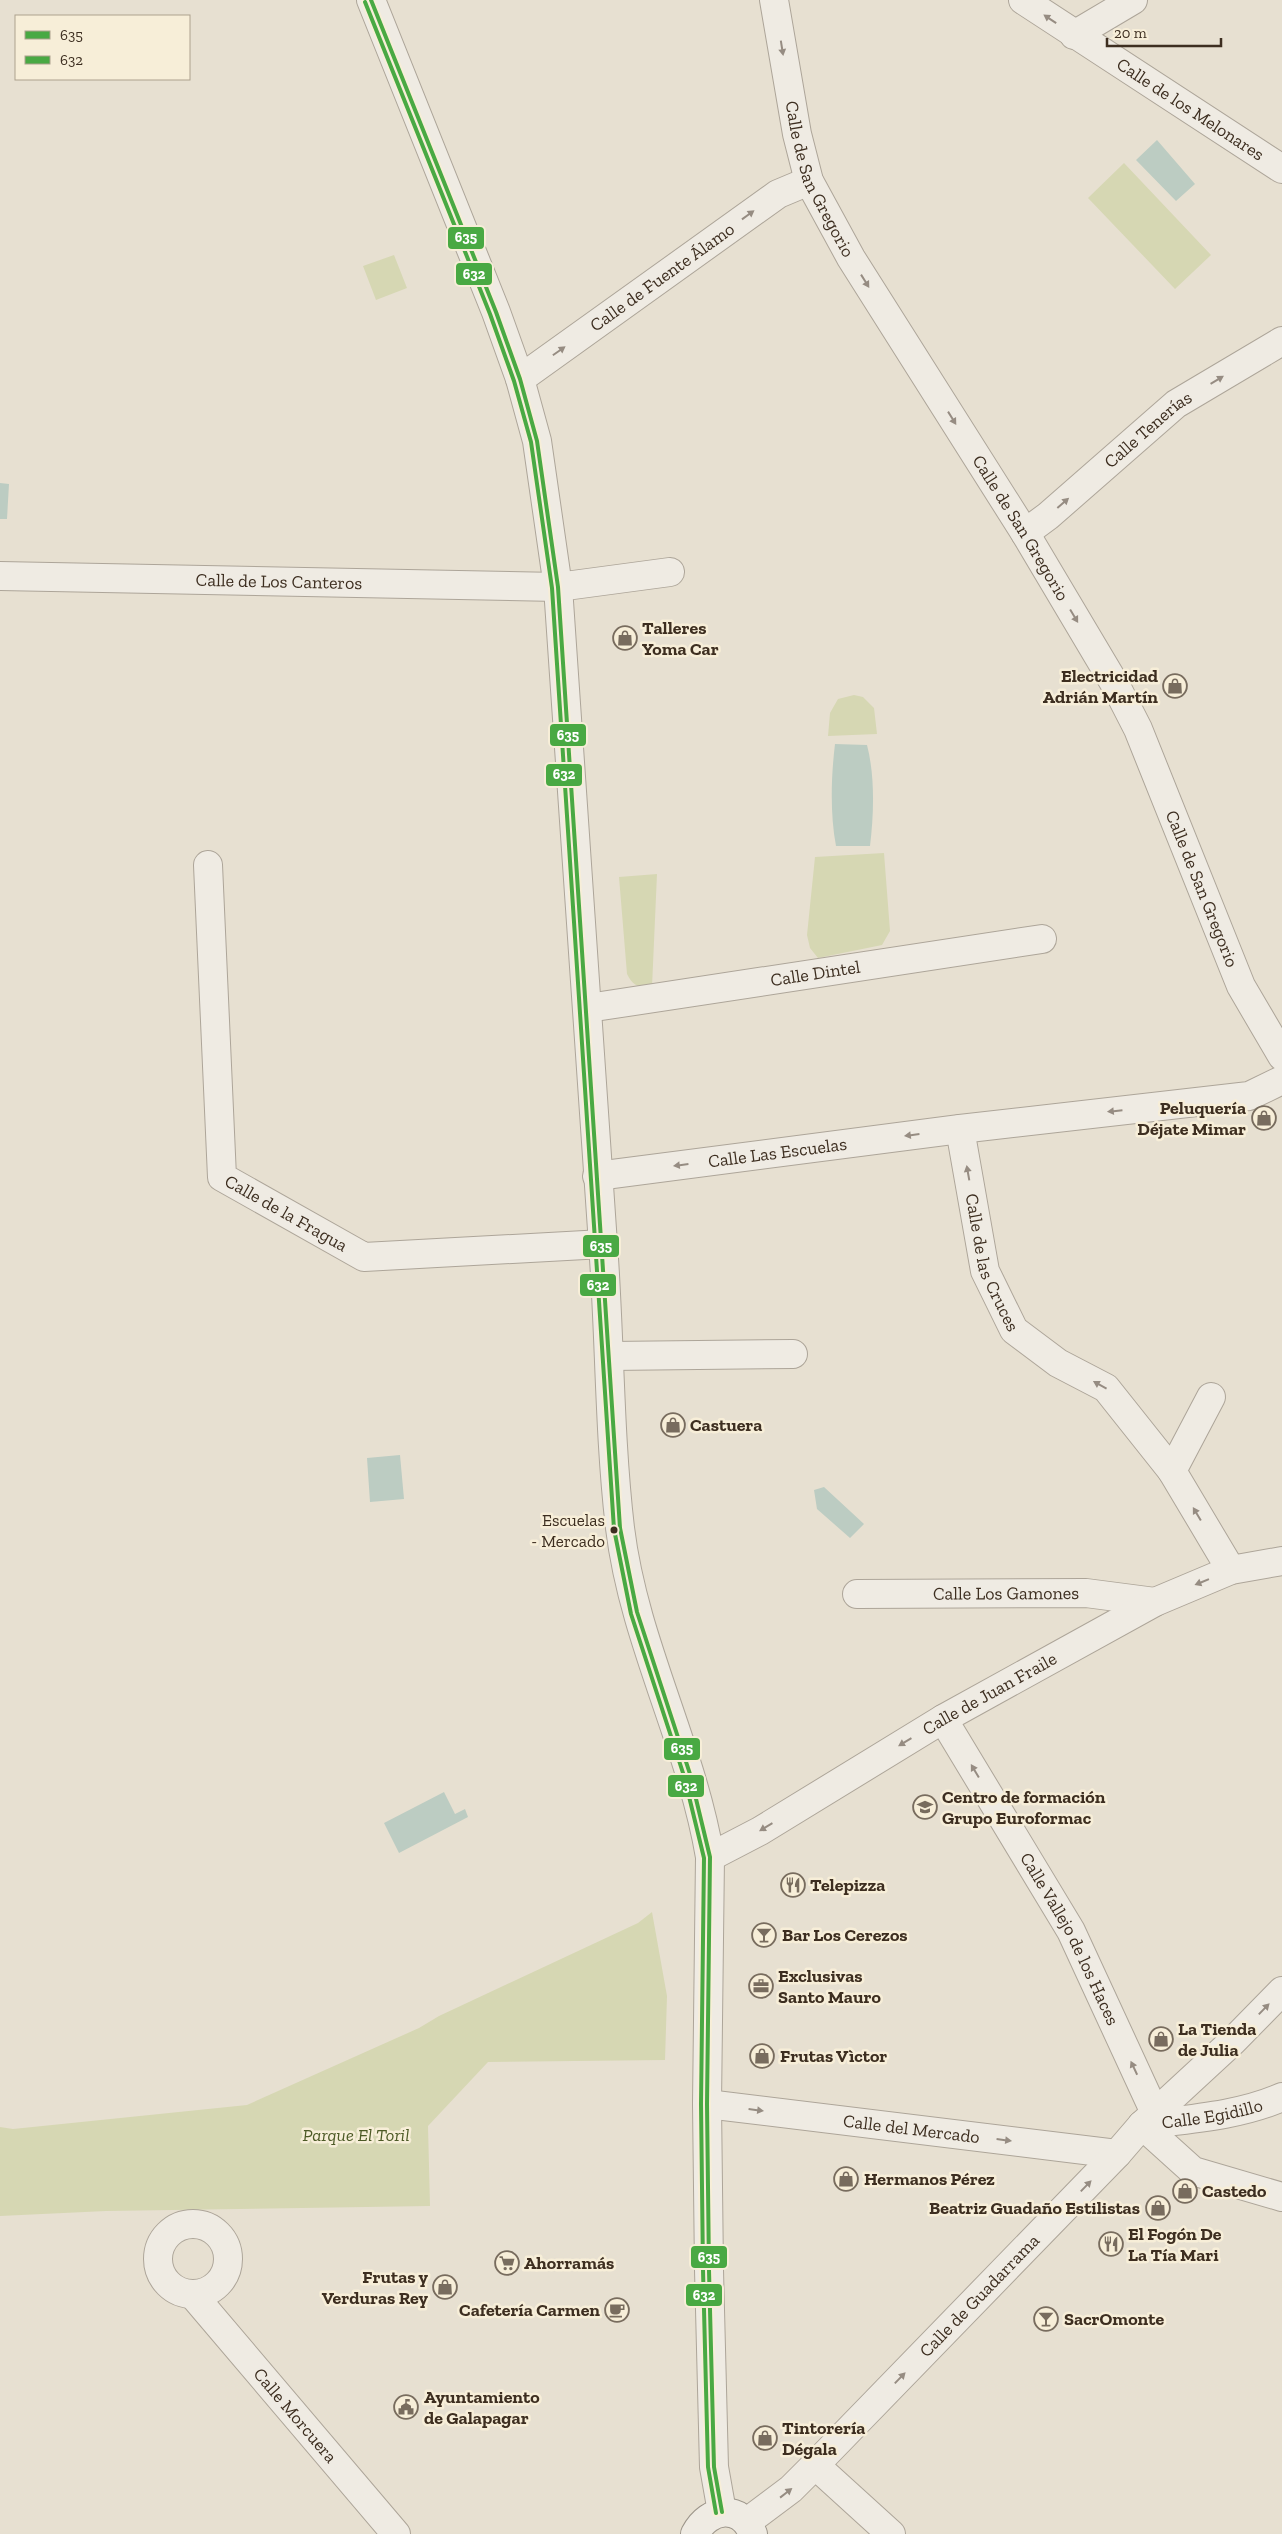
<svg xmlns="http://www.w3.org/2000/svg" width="1282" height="2534" font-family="'Zilla Slab',serif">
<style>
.green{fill:#d6d7b3}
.water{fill:#bcccc2}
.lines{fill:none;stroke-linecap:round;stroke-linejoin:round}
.street-casing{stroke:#ada599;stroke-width:30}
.secondary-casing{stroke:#9c958a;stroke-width:30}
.street{stroke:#efebe3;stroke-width:28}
.secondary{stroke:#efebe3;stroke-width:28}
.bus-1-casing{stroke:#f7eed8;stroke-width:8}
.bus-2-casing{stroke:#f7eed8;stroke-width:8}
.bus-1{stroke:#49a943;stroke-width:4}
.bus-2{stroke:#49a943;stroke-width:4}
.oneway{fill:#968c82}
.bus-dot{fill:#3d2e20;stroke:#f7eed8;stroke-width:2}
.labels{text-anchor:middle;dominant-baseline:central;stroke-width:5;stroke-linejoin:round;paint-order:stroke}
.bus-label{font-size:17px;fill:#3d2e20;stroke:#f7eed8;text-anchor:end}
.street-label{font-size:18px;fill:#3d2e20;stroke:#f7eed8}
.poi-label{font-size:18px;font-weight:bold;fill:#3d2e20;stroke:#f7eed8;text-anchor:start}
.park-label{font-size:18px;font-style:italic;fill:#4d5a26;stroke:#f7eed8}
.line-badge{stroke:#f7eed8;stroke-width:2}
.badge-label{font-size:14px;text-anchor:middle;font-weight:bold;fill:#fff}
</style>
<rect width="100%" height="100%" fill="#e7e0d1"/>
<!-- green -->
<path class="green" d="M1124,163l87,92 -36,34 -87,-91z
M394,255l13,33 -31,12 -13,-34z
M854,695l9,2 11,11 3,26 -49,2 2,-23 8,-14z
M884,853l6,78 -8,14 -64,13 -8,-10 -3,-13 8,-78z
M657,874l-5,113c-13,1 -19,-1 -25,-13l-8,-97z
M652,1912l15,84 -2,64 -177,2 -60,64 2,80 -324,5 -106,5v-89l13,2 234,-24 172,-77 20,-12 199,-93z"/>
<!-- water -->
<path class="water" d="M1157,140l38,44 -19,17 -40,-41z
M0,483l9,1 -2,35h-7z
M835,744l32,1c8,31 7,68 3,101h-34c-6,-32 -5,-69 -1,-102z
M400,1455l4,44 -34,3 -3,-44z
M824,1487l40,37 -14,14 -33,-29 -3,-19z
M444,1792l11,22 10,-5 3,8 -69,36 -15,-30z"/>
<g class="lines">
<!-- street casing -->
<g class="street-casing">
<g id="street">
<path d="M371,0l125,312 24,67 17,62 21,146c16,219 29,438 45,657 7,94 6,190 17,284 14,115 71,216 90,329l-3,247 2,166 5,197 8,45"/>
<path id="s1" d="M774,0l23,134 12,47 42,77 174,275 91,153 22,43 103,257 41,70"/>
<path id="s2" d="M1023,0l259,169"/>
<path d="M1074,35l59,-35"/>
<path id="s3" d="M520,379l258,-185 31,-13"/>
<path id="s4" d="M1025,533l23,-17 128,-112 106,-63"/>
<path id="s5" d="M0,576l558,11 112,-15"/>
<path id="s6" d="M208,865l14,312 142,80 239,-13"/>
<path id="s7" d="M588,1008l454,-69"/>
<path id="s8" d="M960,1129l25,142 29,59 44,33 48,25 66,83 59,99"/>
<path id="s9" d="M597,1176l363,-47 289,-33 33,-16"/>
<path d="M610,1356l183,-2"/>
<path d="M1172,1471l39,-74"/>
<path id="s10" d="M857,1594l229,-1 69,9"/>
<path id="s11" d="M943,1719l128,212 84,182"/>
<path id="s12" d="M710,1857l50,-26 183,-112 212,-117 76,-32 51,-9"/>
<path id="s13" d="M707,2104l410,50"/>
<path d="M1142,2125l51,46 89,26"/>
<path id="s14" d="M1142,2125c46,-6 97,-9 140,-28"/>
<circle cx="193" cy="2259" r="35"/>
<path id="s15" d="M193,2295l203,239"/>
<path d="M815,2465l76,69"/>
<path id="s16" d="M747,2522l44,-33 24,-24 302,-311 25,-29 91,-84 49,-50"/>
</g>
</g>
<!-- secondary casing -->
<g class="secondary-casing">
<path id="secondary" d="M695,2534c14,-27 46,-30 58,0"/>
</g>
<!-- street -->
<use href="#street" class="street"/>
<!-- secondary -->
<use href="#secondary" class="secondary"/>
<!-- bus-1 casing -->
<g class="bus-1-casing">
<path id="bus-1" d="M371,0l125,312 24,67 17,62 21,146 62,941 17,84 53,162 20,83 -3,247 2,166 5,197 8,45"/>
</g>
<!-- bus-2 casing -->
<g class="bus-2-casing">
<path id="bus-2" d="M365,2l125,312 24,67 17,61 21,146 62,941 17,85 53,162 20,82 -3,246 2,166 5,197 8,46"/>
</g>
<!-- bus-1 -->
<use href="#bus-1" class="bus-1"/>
<!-- bus-2 -->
<use href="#bus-2" class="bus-2"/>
</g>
<!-- one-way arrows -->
<defs><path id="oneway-solid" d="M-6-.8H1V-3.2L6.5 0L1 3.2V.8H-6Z" transform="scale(1.25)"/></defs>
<g class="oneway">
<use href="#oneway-solid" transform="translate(1050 19) rotate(-146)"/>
<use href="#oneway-solid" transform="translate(782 48) rotate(81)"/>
<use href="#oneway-solid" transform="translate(748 215) rotate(-36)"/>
<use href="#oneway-solid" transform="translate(865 281) rotate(58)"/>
<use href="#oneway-solid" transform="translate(559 351) rotate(-35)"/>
<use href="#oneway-solid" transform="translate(1217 380) rotate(-31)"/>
<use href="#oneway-solid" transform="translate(952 418) rotate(58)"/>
<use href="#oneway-solid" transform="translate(1063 503) rotate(-41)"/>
<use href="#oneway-solid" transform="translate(1074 616) rotate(59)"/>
<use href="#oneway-solid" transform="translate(1115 1111) rotate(174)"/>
<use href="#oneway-solid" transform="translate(912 1135) rotate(173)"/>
<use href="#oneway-solid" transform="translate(681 1165) rotate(173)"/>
<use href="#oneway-solid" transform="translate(968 1173) rotate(-100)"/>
<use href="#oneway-solid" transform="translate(1100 1385) rotate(-151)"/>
<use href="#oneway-solid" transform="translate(1197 1514) rotate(-121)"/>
<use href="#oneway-solid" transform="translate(1202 1582) rotate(158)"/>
<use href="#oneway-solid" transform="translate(905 1742) rotate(149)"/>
<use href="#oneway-solid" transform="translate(975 1771) rotate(-121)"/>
<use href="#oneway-solid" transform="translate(766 1827) rotate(149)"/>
<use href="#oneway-solid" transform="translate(1264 2009) rotate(-46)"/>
<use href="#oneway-solid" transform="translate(1134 2068) rotate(-115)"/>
<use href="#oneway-solid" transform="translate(756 2110) rotate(7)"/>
<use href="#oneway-solid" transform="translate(1004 2140) rotate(7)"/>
<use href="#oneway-solid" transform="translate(1086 2186) rotate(-46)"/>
<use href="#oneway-solid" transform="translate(900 2378) rotate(-46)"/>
<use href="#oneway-solid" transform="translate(786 2493) rotate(-38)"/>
</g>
<!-- icons -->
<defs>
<g id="shop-ring" transform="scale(1.25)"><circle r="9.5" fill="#f7eed8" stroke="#786c5e" stroke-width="1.5"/><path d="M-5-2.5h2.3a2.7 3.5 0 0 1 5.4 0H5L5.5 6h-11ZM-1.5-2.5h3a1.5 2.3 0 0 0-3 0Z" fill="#786c5e"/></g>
<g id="university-ring" transform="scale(1.25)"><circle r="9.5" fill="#f7eed8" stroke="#786c5e" stroke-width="1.5"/><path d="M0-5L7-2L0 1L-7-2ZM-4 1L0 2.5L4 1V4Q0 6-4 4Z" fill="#786c5e"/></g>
<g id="restaurant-ring" transform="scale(1.25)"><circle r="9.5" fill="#f7eed8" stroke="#786c5e" stroke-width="1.5"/><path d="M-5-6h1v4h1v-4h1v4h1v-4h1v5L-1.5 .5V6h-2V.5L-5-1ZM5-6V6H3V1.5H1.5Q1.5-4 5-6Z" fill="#786c5e"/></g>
<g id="bar-ring" transform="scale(1.25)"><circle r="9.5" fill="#f7eed8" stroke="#786c5e" stroke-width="1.5"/><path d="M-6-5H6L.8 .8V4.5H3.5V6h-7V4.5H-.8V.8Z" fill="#786c5e"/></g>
<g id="office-ring" transform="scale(1.25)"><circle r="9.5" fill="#f7eed8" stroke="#786c5e" stroke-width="1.5"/><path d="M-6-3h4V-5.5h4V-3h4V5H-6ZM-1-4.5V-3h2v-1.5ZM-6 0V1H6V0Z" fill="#786c5e"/></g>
<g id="supermarket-ring" transform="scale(1.25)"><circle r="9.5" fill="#f7eed8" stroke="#786c5e" stroke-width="1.5"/><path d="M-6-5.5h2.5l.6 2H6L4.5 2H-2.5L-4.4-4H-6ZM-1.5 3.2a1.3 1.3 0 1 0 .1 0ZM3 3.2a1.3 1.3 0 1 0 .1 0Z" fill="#786c5e"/></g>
<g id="cafe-ring" transform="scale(1.25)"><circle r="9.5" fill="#f7eed8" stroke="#786c5e" stroke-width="1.5"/><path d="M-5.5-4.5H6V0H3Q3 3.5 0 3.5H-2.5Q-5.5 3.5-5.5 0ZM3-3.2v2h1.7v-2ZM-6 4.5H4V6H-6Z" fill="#786c5e"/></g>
<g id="civic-ring" transform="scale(1.25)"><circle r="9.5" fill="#f7eed8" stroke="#786c5e" stroke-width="1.5"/><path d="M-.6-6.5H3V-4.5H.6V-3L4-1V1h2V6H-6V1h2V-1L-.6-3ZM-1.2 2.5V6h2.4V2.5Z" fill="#786c5e"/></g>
</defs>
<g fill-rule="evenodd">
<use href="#shop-ring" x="625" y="638"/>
<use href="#shop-ring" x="1175" y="686"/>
<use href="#shop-ring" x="1264" y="1118"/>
<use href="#shop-ring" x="673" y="1425"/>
<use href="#university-ring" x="925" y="1807"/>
<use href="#restaurant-ring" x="793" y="1885"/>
<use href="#bar-ring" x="764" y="1935"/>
<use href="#office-ring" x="761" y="1986"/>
<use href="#shop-ring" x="1161" y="2039"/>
<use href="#shop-ring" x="762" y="2056"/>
<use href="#shop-ring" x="846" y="2179"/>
<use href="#shop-ring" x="1185" y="2191"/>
<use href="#shop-ring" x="1158" y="2208"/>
<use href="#restaurant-ring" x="1111" y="2244"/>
<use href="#supermarket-ring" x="507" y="2263"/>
<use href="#shop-ring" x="445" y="2287"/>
<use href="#cafe-ring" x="617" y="2310"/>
<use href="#bar-ring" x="1046" y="2319"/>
<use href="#civic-ring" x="406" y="2407"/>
<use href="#shop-ring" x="765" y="2438"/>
</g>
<!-- markers -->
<circle class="bus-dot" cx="614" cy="1530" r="4.5"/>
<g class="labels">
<!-- bus labels -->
<g class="bus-label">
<text x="605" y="1520">Escuelas<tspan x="605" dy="21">- Mercado</tspan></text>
</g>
<!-- street labels -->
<g class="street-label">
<text stroke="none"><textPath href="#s2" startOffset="200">Calle de los Melonares</textPath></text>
<text stroke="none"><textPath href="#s1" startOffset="186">Calle de San Gregorio</textPath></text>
<text stroke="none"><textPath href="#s3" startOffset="175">Calle de Fuente Álamo</textPath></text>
<text stroke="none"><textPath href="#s4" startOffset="161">Calle Tenerías</textPath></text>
<text stroke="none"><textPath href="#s1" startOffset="591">Calle de San Gregorio</textPath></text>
<text stroke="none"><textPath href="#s5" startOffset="279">Calle de Los Canteros</textPath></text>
<text stroke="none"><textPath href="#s1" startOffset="996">Calle de San Gregorio</textPath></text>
<text stroke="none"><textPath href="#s7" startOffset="230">Calle Dintel</textPath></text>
<text stroke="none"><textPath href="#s9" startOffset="182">Calle Las Escuelas</textPath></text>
<text stroke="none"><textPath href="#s6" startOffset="386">Calle de la Fragua</textPath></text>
<text stroke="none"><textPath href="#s8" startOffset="138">Calle de las Cruces</textPath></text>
<text stroke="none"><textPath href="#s10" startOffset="149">Calle Los Gamones</textPath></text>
<text stroke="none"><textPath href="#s12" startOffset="324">Calle de Juan Fraile</textPath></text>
<text stroke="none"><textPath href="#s11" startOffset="254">Calle Vallejo de los Haces</textPath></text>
<text stroke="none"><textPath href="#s14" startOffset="71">Calle Egidillo</textPath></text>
<text stroke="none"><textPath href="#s13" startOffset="206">Calle del Mercado</textPath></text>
<text stroke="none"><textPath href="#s16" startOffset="325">Calle de Guadarrama</textPath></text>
<text stroke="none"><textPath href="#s15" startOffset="158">Calle Morcuera</textPath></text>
</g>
<!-- poi labels -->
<g class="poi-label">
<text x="642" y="628">Talleres<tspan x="642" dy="21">Yoma Car</tspan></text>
<text x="1158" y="676" text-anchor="end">Electricidad<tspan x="1158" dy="21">Adrián Martín</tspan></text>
<text x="1246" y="1108" text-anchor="end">Peluquería<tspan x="1246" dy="21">Déjate Mimar</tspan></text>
<text x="690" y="1425">Castuera</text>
<text x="942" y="1797">Centro de formación<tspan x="942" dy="21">Grupo Euroformac</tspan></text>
<text x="810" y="1885">Telepizza</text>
<text x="782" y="1935">Bar Los Cerezos</text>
<text x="778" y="1976">Exclusivas<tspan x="778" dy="21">Santo Mauro</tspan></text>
<text x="1178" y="2029">La Tienda<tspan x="1178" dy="21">de Julia</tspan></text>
<text x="780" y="2056">Frutas Vìctor</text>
<text x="864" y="2179">Hermanos Pérez</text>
<text x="1202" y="2191">Castedo</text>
<text x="1140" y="2208" text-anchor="end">Beatriz Guadaño Estilistas</text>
<text x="1128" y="2234">El Fogón De<tspan x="1128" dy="21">La Tía Mari</tspan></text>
<text x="524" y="2263">Ahorramás</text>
<text x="428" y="2277" text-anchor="end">Frutas y<tspan x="428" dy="21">Verduras Rey</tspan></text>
<text x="600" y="2310" text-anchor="end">Cafetería Carmen</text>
<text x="1064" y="2319">SacrOmonte</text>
<text x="424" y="2397">Ayuntamiento<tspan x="424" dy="21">de Galapagar</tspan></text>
<text x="782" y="2428">Tintorería<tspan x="782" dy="21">Dégala</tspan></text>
</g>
<!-- park labels -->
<g class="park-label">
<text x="356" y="2135">Parque El Toril</text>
</g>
</g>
<g class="line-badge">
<rect x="447" y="226" width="38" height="24" rx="5" fill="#49a943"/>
<rect x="455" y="262" width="38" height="24" rx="5" fill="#49a943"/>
<rect x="549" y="723" width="38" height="24" rx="5" fill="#49a943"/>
<rect x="545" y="763" width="38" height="24" rx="5" fill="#49a943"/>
<rect x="582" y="1234" width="38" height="24" rx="5" fill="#49a943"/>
<rect x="579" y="1273" width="38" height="24" rx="5" fill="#49a943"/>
<rect x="663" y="1737" width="38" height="24" rx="5" fill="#49a943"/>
<rect x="667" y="1774" width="38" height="24" rx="5" fill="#49a943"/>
<rect x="690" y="2245" width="38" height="24" rx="5" fill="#49a943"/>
<rect x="685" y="2283" width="38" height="24" rx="5" fill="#49a943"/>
</g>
<g class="badge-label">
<text x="466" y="242">635</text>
<text x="474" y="279">632</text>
<text x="568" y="740">635</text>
<text x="564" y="779">632</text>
<text x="601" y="1251">635</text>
<text x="598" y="1290">632</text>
<text x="682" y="1753">635</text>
<text x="686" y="1791">632</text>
<text x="709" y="2262">635</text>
<text x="704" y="2300">632</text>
</g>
<!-- legend -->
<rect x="15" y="15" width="175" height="65" fill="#f7eed8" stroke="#ada18e"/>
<rect x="25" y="31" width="25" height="8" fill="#49a943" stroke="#ada18e"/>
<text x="60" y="40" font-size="15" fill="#3d2e20">635</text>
<rect x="25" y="56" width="25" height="8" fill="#49a943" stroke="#ada18e"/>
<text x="60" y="65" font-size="15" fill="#3d2e20">632</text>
<!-- scale -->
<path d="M1107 38v8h114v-8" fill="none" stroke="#3d2e20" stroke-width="2.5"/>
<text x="1114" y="38" font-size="15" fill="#3d2e20" stroke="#f7eed8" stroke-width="4" paint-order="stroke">20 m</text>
</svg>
